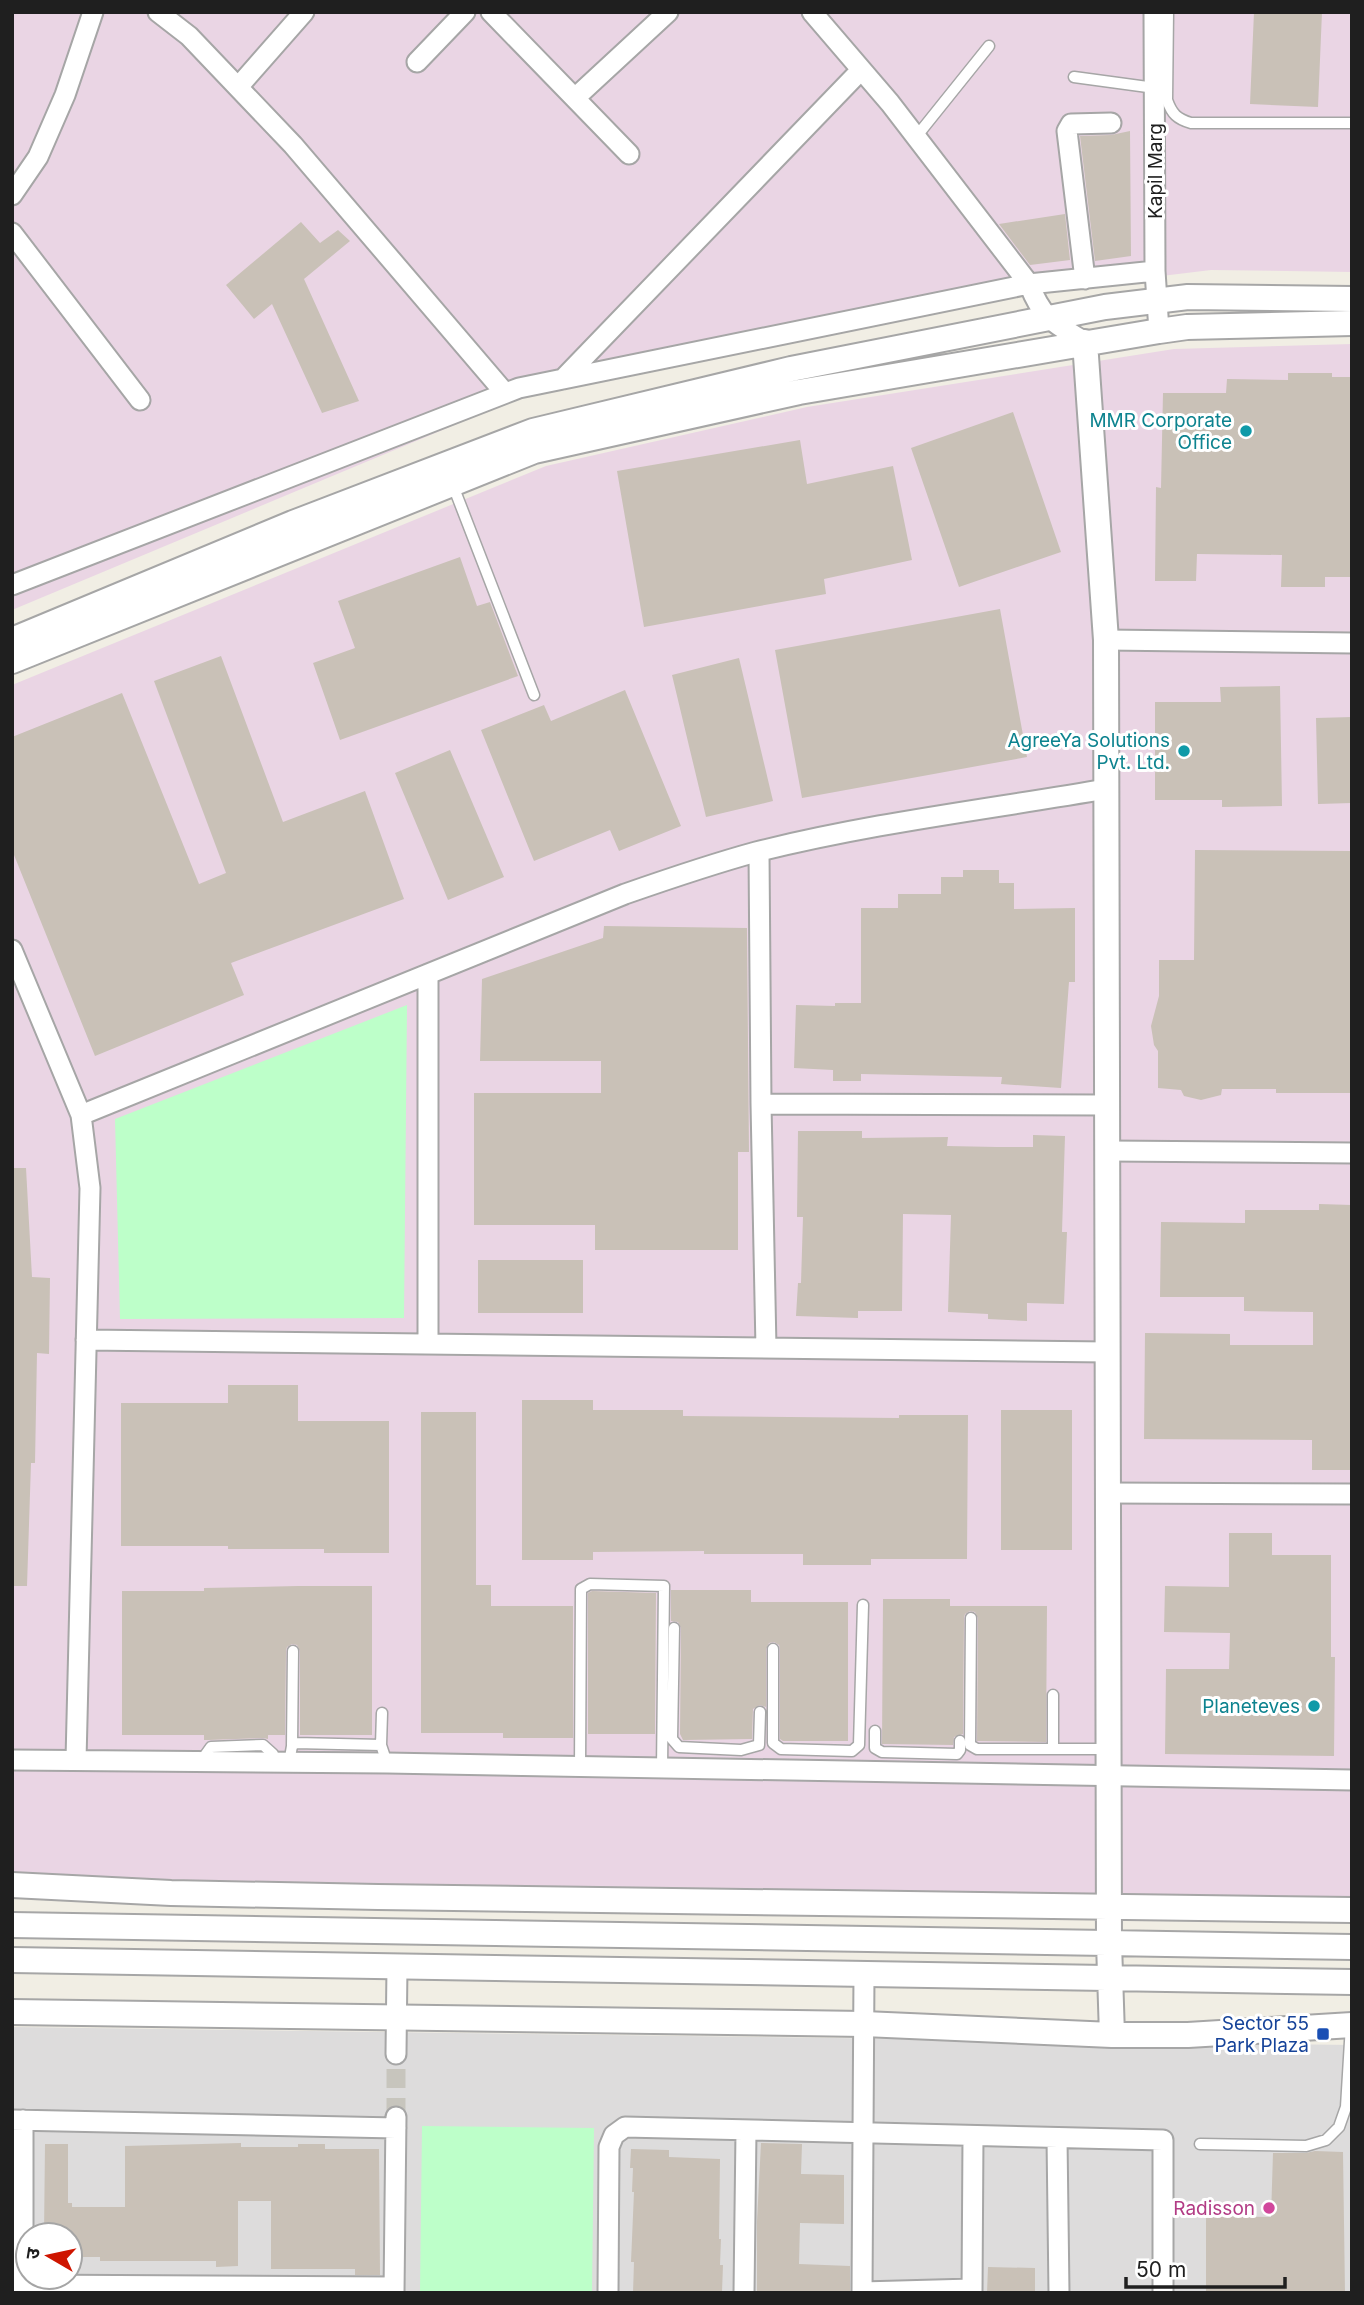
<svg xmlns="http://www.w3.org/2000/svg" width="1364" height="2305" font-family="Inter,'Noto Sans Devanagari',sans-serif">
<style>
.residential{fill:#dddcdc;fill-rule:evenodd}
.industrial{fill:#ead5e4}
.park{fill:#bdffc9}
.building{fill:#c9c1b7}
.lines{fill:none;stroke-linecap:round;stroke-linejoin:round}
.minor-tunnel{stroke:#c7c5bd;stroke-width:19;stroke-dasharray:19 10;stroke-linecap:butt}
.service-casing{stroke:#a6a6a6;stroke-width:13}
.minor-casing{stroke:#a6a6a6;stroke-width:23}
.tertiary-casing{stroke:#a6a6a6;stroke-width:28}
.service{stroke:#fff;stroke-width:10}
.minor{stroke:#fff;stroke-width:19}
.tertiary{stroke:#fff;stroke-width:24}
.culture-dot{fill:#0f9aa8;stroke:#fff;stroke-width:2.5}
.transit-dot{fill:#1a4fb4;stroke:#fff;stroke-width:2.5}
.hotel-dot{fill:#d1479c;stroke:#fff;stroke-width:2.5}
.labels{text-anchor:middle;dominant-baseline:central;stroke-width:6;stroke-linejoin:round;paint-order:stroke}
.street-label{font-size:19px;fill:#1f1f1f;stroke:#fff}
.culture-label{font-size:19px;fill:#0d838f;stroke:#fff;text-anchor:end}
.transit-label{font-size:19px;fill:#164399;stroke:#fff;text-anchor:end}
.hotel-label{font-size:19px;fill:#b23c85;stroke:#fff;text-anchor:end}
</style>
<rect width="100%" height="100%" fill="#f1eee4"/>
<!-- residential -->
<path class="residential" d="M12,2027l1340,18v248h-1340zM28,2235h42v42h-42z"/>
<!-- industrial -->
<path class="industrial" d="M12,12h1340v260l-141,-2 -99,12 -163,25 -425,89 -512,214z
M1352,344v1554l-1340,-14v-1199l534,-219 261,-59 367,-58z"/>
<!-- park -->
<path class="park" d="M407,1005l-3,313 -284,1 -5,-200z
M422,2126l172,2 -2,165h-172z"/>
<!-- building -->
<path class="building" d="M1254,12h68l-4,95 -68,-3z
M1130,131l1,125 -36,5 -15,-125 31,-1z
M1065,214l5,46 -40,5 -31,-41z
M301,222l19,21 18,-13 12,11 -46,38 55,122 -37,12 -50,-109 -18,15 -28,-34z
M1288,373h44v4h20v200h-27v10h-44l1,-32 -85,-1 -1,27h-41l1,-94 5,1 2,-95h63l1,-14 61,1z
M1013,412l48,140 -102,35 -48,-139z
M800,440l7,44 86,-18 19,94 -88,19 2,15 -182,33 -27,-156z
M460,557l17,49 13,-4 28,74 -178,64 -27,-77 42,-15 -17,-47z
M1000,609l27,148 -225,41 -27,-148z
M221,656l62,166 82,-31 39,108 -173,64 13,32 -149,61 -83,-206v-113l110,-44 77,191 27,-11 -72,-192z
M739,658l34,143 -67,16 -34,-142z
M1280,686l2,120 -60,1v-7h-67v-98h66l-1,-15z
M625,690l56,136 -62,25 -9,-21 -76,31 -53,-131 63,-25 7,16z
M1352,717v86l-34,1 -2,-86z
M450,750l54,127 -56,23 -53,-127z
M1195,850l157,1v242h-76v-4h-54l-1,6 -20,5 -17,-4 -3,-6 -23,-2v-37l-4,-6 -3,-19 8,-30v-36h35z
M963,870h36v13h15v26l61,-1v74h-6l-8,106 -60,-4 1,-7 -141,-3v7h-28v-11l-39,-2 2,-63 39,1v-3h26v-95h37v-14h43v-17h22z
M604,926l143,2 2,224h-11v98h-143v-25h-121v-132h127v-32h-121l2,-82 121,-41z
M798,1131h64v7l86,-1 -1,9 50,1h36v-12l32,1 -3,96h5l-3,72 -37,-1v18l-39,-2v-5l-40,-2 3,-97 -48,-1 -1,97h-44v7l-62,-2 2,-33h3l2,-66h-6z
M12,1168h14l6,109 18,1 -1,76 -12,-1 -2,110h-4l-4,123h-15z
M1319,1204l33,1v265h-40v-30l-168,-1 1,-106 85,1v11h83v-33l-69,-1v-14h-84l1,-75 84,1v-13h74z
M478,1260h105v53h-105z
M228,1385h70v36h91v132h-65v-4h-96v-3h-107v-143h107z
M522,1400h71v10h90v6l216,2v-3h69l-1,144h-96v6h-68v-11h-99v-3l-111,1v8h-71z
M1001,1410h71v140h-71z
M421,1412h55v173h15v21h82v132h-70v-5h-82z
M1229,1533h43v22h59v102h4l-1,99 -169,-2 1,-85h63l1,-36 -66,-1 1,-46 64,1z
M298,1586h74v149h-72v-84l-3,-6 -5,-1 -5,3 -1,4 -1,84h-17v4l-5,-1 -55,2h-4v-5h-82v-144h82v-3z
M671,1590h80v12h97v139h-65l-3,-2v-90l-1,-4 -5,-3 -5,1 -3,6v58l-6,-2 -7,4 -1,30 -69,1 -3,-6 1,-106 -3,-6 -7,-1z
M592,1591l64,2 -1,141h-67v-141z
M883,1599h67v7h97l-1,136 -69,-1 1,-123 -3,-6 -5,-1 -5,3 -1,4 -1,116 -9,3 -1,8 -71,-1z
M241,2143v4h57v-3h27v5h54l1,126h-25v-6h-84v-68h-33v65l-22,1v-6h-116v-4h-30v-22h-26l1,-91h23v59h4v4h53v-61z
M761,2143l41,1 -1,30 43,1v49l-44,-1 -1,41 51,2v27h-93v-72z
M631,2149l38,1v7l51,2 -1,80h2l-1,26h3l-1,27 -89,1 1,-31h-3l3,-70h-2l1,-24h-3z
M1315,2151l28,1 2,141h-139v-77l65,1 2,-64h33z
M988,2267l47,1v25h-48z"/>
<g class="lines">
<!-- minor-tunnel -->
<path class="minor-tunnel" d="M396,2117v-63"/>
<!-- service casing -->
<g class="service-casing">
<path id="service" d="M1168,12l-1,88c5,14 10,19 24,23h161
M1074,77l81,11
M916,137l73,-91
M452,483l82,212
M971,1618l-1,127 7,4h130
M674,1628l-2,111 7,8 62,3 18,-5 1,-33
M773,1649v94l8,6 71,2 7,-6 4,-140
M875,1731v17l7,4 75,2 3,-4v-9
M381,1745l1,-32
M292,1746l1,-95
M1053,1749v-54
M201,1761l10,-14 52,-2 10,9 1,8
M289,1763l3,-17 4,-3 85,2 6,18
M580,1767l1,-178 9,-5 74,2 -2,183
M1200,2144l106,2 20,-6 13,-13 7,-20 5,-82"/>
</g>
<!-- minor casing -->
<g class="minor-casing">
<path id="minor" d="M158,12l31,24 104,109 212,248
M491,12l138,142
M812,12l78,91 139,181c14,36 25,39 56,58
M1154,12l1,259 4,60
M417,62l48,-50
M239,86l65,-74
M575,98l93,-86
M12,195l26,-38 27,-62 28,-83
M12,233l128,167
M1085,279l-18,-148 4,-7 40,-1
M563,379l298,-309
M12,585l507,-197 510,-104 126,-13
M1106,640l246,3
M759,852l2,252 5,244
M12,950l69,165 9,73 -14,572
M761,1104l346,1
M81,1115l544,-221c43,-15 87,-30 131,-42 115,-29 234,-43 350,-63
M1108,1151l244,2
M86,1340l1022,12
M428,1344v-370
M1108,1493l244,1
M12,1760l375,3 965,17
M396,2054l1,-88
M12,2120l384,8
M1057,2138l2,155
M23,2285l371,2
M862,2292l110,-3
M23,2293v-173
M394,2293l2,-176
M608,2293l1,-146 5,-12 11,-8 538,13v153
M744,2293l2,-162
M862,2293l2,-319
M972,2293l1,-157"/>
</g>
<!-- tertiary casing -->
<g class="tertiary-casing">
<path id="tertiary" d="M1085,342l21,298 3,1303 3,92
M12,640l281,-117 240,-92 258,-62 314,-62 83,-10 164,2
M12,661l522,-210 265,-59 360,-61 28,-4 165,-4
M12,1885l159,8 207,4 974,13
M12,1925l1340,22
M12,1960l1340,22
M12,2012l852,12 248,11h76l164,-10"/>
</g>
<!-- service -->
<use href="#service" class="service"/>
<!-- minor -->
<use href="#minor" class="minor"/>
<!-- tertiary -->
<use href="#tertiary" class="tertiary"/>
</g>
<!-- markers -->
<g class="culture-dot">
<circle cx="1246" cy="431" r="7"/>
<circle cx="1184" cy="751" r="7"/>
<circle cx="1314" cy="1706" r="7"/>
</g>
<rect class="transit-dot" x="1316" y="2027" width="14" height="14" rx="3.5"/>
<circle class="hotel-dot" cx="1269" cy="2208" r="7"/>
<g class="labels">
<!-- street labels -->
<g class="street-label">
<text transform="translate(1155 171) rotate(-90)">Kapil Marg</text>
</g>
<!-- culture labels -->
<g class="culture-label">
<text x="1232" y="420">MMR Corporate<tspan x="1232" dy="22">Office</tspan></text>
<text x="1170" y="740">AgreeYa Solutions<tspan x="1170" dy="22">Pvt. Ltd.</tspan></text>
<text x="1300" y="1706">Planeteves</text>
</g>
<!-- transit labels -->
<g class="transit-label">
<text x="1309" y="2023">Sector 55<tspan x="1309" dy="22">Park Plaza</tspan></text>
</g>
<!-- hotel labels -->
<g class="hotel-label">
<text x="1255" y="2208">Radisson</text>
</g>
</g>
<!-- border -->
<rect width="1364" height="2305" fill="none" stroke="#1f1f1f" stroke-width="28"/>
<!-- north arrow -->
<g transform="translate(49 2256) rotate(279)"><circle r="33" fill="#ffffff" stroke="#a5a5a5" stroke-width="2"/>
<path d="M0-5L12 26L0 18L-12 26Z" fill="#ce1500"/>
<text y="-10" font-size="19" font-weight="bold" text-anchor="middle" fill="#1f1f1f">उ</text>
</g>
<!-- scale -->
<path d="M1126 2277v10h159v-10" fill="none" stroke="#1f1f1f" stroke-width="3.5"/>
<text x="1136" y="2277" font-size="21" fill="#1f1f1f" stroke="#ffffff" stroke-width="5" paint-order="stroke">50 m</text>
</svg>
